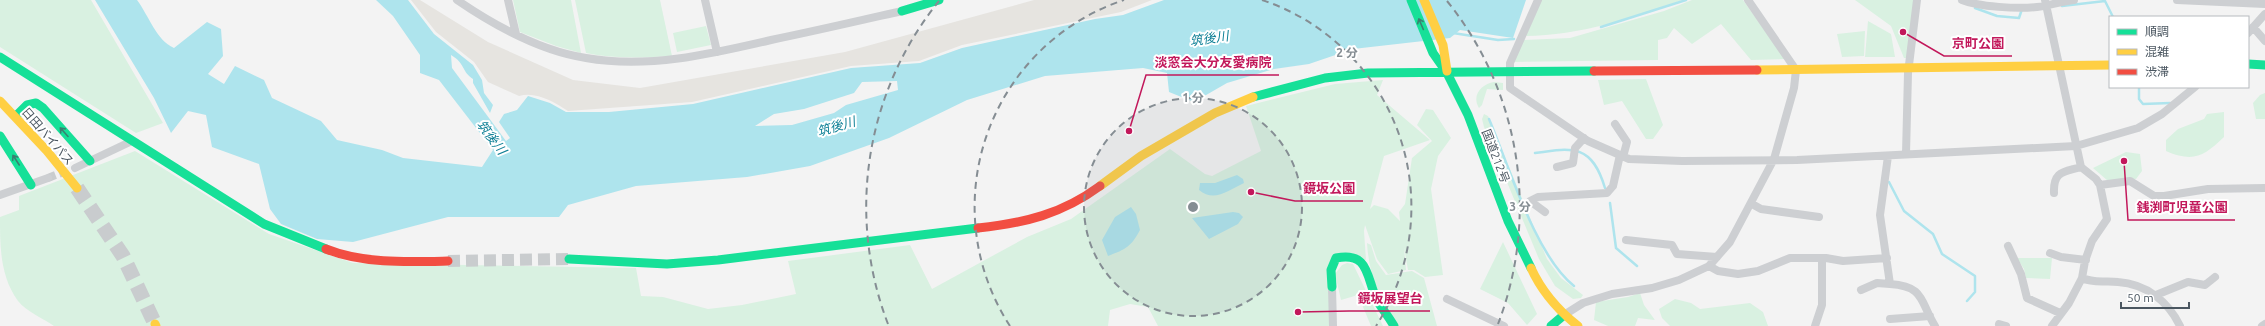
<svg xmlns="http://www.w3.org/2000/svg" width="2265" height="326" font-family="Ubuntu,'Noto Sans JP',sans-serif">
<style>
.green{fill:#d9f1e1}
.sand{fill:#e6e4e0}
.water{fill:#aee4ed;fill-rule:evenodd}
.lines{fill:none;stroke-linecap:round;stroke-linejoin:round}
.stream{stroke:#aee4ed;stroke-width:2.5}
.street-tunnel{stroke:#c9ccce;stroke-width:8;stroke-dasharray:8 4;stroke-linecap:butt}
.secondary-tunnel{stroke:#c9ccce;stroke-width:12;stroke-dasharray:12 6;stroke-linecap:butt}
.highway-tunnel{stroke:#c9ccce;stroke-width:15;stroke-dasharray:15 8;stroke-linecap:butt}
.street{stroke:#cdcfd2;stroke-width:8}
.fast{stroke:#16e098;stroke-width:9}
.slow{stroke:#ffcf43;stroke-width:9}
.jam{stroke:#f24e42;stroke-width:9}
.oneway{stroke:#3a7f71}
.ring{fill:none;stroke:#858d93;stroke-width:2;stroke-dasharray:7 5}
.labels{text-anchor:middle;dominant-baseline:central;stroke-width:4;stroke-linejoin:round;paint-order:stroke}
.street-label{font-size:12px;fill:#4a5660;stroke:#fff}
.water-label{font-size:13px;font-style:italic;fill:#0f8096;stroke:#fff}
.centre{fill:#858d93;stroke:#fff;stroke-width:2}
.ring-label{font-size:12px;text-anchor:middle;font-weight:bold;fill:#858d93;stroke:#fff;stroke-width:4;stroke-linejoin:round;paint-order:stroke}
.leader{fill:none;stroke:#c2185b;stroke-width:1.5}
.callout-dot{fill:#c2185b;stroke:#fff;stroke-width:1.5}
.callout-label{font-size:13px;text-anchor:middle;font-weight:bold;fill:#c2185b;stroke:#fff;stroke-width:4;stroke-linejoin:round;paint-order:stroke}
</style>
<rect width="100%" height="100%" fill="#f3f3f3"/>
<!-- green -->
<path class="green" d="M0,0h91l72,123 -27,10 -136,-86z
M513,0h58l10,53 -25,-7 -36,-14z
M575,0h85l12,56c-29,2 -57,3 -86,-3z
M1541,0h141c-49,19 -103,35 -156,36z
M1692,0h51l42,59 -34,1 -30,-36 -29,20 -18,-16 -7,10 -9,2v20l-145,2 10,-22 47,-2 94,-27z
M1855,0h61l-7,58h-5l-13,-32z
M1868,21l23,13 4,23h-30z
M706,26l5,19 -34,7 -4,-19z
M1865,31l-1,25 -22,1 -5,-23z
M1646,79l17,46 -10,14h-7l-24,-38 -18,4 -6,-25z
M1383,80l-6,15 53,45 -46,16 -14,53 4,-4 14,4 12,12 -1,-9 6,-8 7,-46 20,-17 -15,-16 9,-16 7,1 18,28 -13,18 -7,33 12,86 -18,2 -11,-7h-6l-4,-23 2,23 -18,4 -11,-15 -12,-34 -1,6 2,29 -14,-7 -22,16v57h-172l-10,-19 -18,-3 -20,6 -2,16h-1054c-10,-7 -28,-15 -36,-25 -18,-25 -18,-54 -18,-84l19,-7v-14l116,-45 134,83 84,29 283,5 5,28 22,1 45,12 34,-4 54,-11 -8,-33 122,-16 22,44 95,-52 44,-18 99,-70 35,25 7,2 49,-25 -15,-45 89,-22z
M1494,82l9,1v7l-16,-1 -5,16 -3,3c-8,-13 3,-24 15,-26z
M2265,93v26h-9l-3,-16 7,-8z
M2224,112v25c-20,19 -30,26 -58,14v-11l12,-11 26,-10 3,-5z
M1484,114l4,2 59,143 14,19 22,17 -2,3 -8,1 -18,-13 -16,-27 -55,-132 -2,-8z
M2126,152l14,2 2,17 -6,8 -28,2 -15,-13z
M1503,242l34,72 -10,11 -19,-22 -28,-14z
M1367,243l4,2 5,16 10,14 26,-4 12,7 13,48h-39c-18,-28 -29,-49 -31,-83z
M2017,258h35l-2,21 -24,-1 -2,-9z
M1347,263l6,1 30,62h-12l-13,-31 -17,5 -6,-26 7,-9z
M1640,293l4,12 11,15 -17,-2 -3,8h-27l-14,-6 2,-18 32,-5z
M1675,299l16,4 9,6 50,-6 13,9 5,14h-98l-8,-8 -3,-9z"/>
<!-- sand -->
<path class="sand" d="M411,0h9l68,42 85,38 67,8 205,-36 189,-52h118l-31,12 -159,33 -43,16 -68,5 -159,36 -124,9c-14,-9 -32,-20 -49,-15l-31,-14 -14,-20 -38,-30z"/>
<!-- water -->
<path class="water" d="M95,0h42c12,16 19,40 37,48l33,-26 14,7 2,27 -15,18 16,10 11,-18 29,14 8,18 49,23 16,19 45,10 21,8 79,9 11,-17 -54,-70 -19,-7v-18l-27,-39 -17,-16h32l26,34 39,31 9,15 2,13 9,12 -3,8 -17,-30v-4c-12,-8 -7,-15 -22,-24l1,13 54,73 4,-3 -11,-16 5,-8 13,-4 11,-14 22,7 16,9h43l84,-8 158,-36 69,-5 42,-15 133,-29 28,-4 41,-15h362l-13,38 -53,-8 -10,8 -97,11 -44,15 -35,5 -47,14 -33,19 -25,-10 -2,-19 -24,-5 -98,8 -78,24 -78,38 -79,28 -63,11 -111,9 -68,19 -9,12h-111l-95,25 -36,-3 -36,-15 -11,-15 -11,-45 -47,-17 -6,-32 -18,-4 -17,22 -17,-35zM897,81l1,9 -52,15 -12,8 -42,12 -37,1 19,-12 30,-5 50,-16 8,-11z
M1237,175l6,4 1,4c-15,7 -30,20 -45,7l1,-7h15z
M1131,207l5,7 4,16c-9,17 -14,19 -32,26l-6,-16 13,-23z
M1233,212l6,1 4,4 -5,7 -29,15 -17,-21z"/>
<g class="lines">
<!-- stream -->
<path class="stream" d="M2062,6l43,-5 8,16
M1975,8l22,8 22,2 3,-9
M1601,27l85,-27
M1453,33l45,7 16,-1
M2139,87v12l4,5 27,-1
M1489,119c20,47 46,136 85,167
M1535,153c39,-6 57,-8 70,35
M1889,182l15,29 29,23 9,20 33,22v16l-8,9
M1610,203l6,45 21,18"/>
<!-- street-tunnel -->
<path class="street-tunnel" d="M48,178l18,-7"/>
<!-- secondary-tunnel -->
<path class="secondary-tunnel" d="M448,261l121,-2"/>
<!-- highway-tunnel -->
<path class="highway-tunnel" d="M77,188l46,68 32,68"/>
<!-- street -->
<path class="street" d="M457,0c38,26 83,51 129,58 62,11 125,-4 185,-18 44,-9 87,-19 131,-29
M508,0l8,34
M705,0l12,52
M1538,0l-28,63v25l78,53 41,18 53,2 115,-1 279,-14 62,-18 24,-14 33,-27
M1962,0c17,7 56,9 75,7 12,-1 24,-6 37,-7
M2045,0l36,167 15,12 4,6 7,34 -15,22 -7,20 -3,17 -13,25 -17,23
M2177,0l88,4
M2253,27l12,14
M2248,33l17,-19
M1615,124l12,18 -4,15
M1906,154l2,-81 9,-73
M1888,156l-8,59 10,69c35,2 30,18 45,42
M1557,167l16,-4 2,-15 9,-10
M75,168l57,-27
M2100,185l30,-4 24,15h10l44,-7 57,-1
M2054,193c-1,-23 11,-21 27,-26
M0,195l48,-17
M1752,204l9,5 58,8
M1545,212l-15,-11 8,-4 69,-4 6,-7 7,-31
M1626,240l46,5 5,9 40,3
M2008,246l13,28 6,24 33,15
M2050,253l11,4 25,3
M1709,266l9,5 20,3 20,-3 32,-13h36l17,3 44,-3
M2082,278c13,6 23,2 36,4 28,2 50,19 62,44
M1332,287l1,39
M1861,290l16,-7 13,1
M2156,295l32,-13 17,3 10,-8
M1447,299l57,27
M1564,315l19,-12 29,-9 40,-6 27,-8 30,-14 21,-24 44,-83 20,-71 2,-18 -48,-70
M1890,319l40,-3
M1999,324l7,2
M1815,326l7,-21v-47
M2262,326l3,-2"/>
<!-- fast -->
<path class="fast" d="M1411,0l22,53 14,20 21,42 40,106 23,47
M902,11l37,-11
M0,57l264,167 62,25
M2248,64l17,1
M1253,97l72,-19 43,-5 226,-2
M16,116l11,-11 9,-2 7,5 47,53
M0,136l31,49
M569,259l98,5 51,-4 260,-32
M1332,287l-1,-17 5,-12c34,-7 30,20 41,42 5,9 12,17 17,26
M1551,326l13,-11"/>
<!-- slow -->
<path class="slow" d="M1424,0l19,45 4,26
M1757,70l353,-5
M0,101l47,50 30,37
M1100,186l41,-30 74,-43 38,-16
M1531,268c10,22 28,43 47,58
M155,324l1,2"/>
<!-- jam -->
<path class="jam" d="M1594,71l163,-1
M978,228c47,-5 84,-14 122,-42
M326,249c37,15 83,13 122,12"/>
</g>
<!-- one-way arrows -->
<defs><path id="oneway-shaft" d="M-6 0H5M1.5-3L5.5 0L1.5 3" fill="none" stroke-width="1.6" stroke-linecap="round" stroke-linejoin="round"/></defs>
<g class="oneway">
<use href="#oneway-shaft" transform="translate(1421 24) rotate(-113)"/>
<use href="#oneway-shaft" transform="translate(64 132) rotate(-132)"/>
<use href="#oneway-shaft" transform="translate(16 160) rotate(-123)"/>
</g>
<!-- distance rings -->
<circle cx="1193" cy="207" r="109" fill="#858d93" fill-opacity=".12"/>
<g class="ring">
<circle cx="1193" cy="207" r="109"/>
<path d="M1010 326A218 218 0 0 1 1124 0M1262 0A218 218 0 0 1 1376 326"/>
<path d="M888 324A327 327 0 0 1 939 1M1447 1A327 327 0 0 1 1498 324"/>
</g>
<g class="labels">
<!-- street labels -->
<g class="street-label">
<text transform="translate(48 136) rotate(49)">日田バイパス</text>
<text transform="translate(1496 156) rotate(69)">国道212号</text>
</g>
<!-- water labels -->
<g class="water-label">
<text transform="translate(1209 38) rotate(-8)">筑後川</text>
<text transform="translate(836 126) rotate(-16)">筑後川</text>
<text transform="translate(492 137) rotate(53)">筑後川</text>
</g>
</g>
<circle cx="1193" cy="207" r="6" class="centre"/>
<g class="ring-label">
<text x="1347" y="57">2 分</text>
<text x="1193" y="102">1 分</text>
<text x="1520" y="211">3 分</text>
</g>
<!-- callouts -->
<path class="leader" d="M1903 32L1944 56H2012M1129 131L1146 75H1279M1251 192L1295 201H1363M2124 161L2128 220H2235M1298 312L1349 311H1430"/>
<g class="callout-dot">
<circle cx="1903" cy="32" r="4"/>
<circle cx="1129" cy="131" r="4"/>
<circle cx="1251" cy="192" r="4"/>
<circle cx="2124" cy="161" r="4"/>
<circle cx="1298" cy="312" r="4"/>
</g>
<g class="callout-label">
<text x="1978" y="48">京町公園</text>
<text x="1213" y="67">淡窓会大分友愛病院</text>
<text x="1329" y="193">鏡坂公園</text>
<text x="2182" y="212">銭渕町児童公園</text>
<text x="1390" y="303">鏡坂展望台</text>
</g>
<!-- legend -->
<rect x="2109" y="16" width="140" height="72" fill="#ffffff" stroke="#b7bbbf"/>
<rect x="2117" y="29" width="20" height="6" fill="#16e098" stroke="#b7bbbf"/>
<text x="2145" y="36" font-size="12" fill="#4a5660">順調</text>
<rect x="2117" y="49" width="20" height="6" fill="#ffcf43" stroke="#b7bbbf"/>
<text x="2145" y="56" font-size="12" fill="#4a5660">混雑</text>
<rect x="2117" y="69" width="20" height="6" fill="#f24e42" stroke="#b7bbbf"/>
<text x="2145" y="76" font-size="12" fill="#4a5660">渋滞</text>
<!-- scale -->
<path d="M2121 302v6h68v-6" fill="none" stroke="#4a5660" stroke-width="2"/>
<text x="2127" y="302" font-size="12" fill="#4a5660" stroke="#ffffff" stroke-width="3" paint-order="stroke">50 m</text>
</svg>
